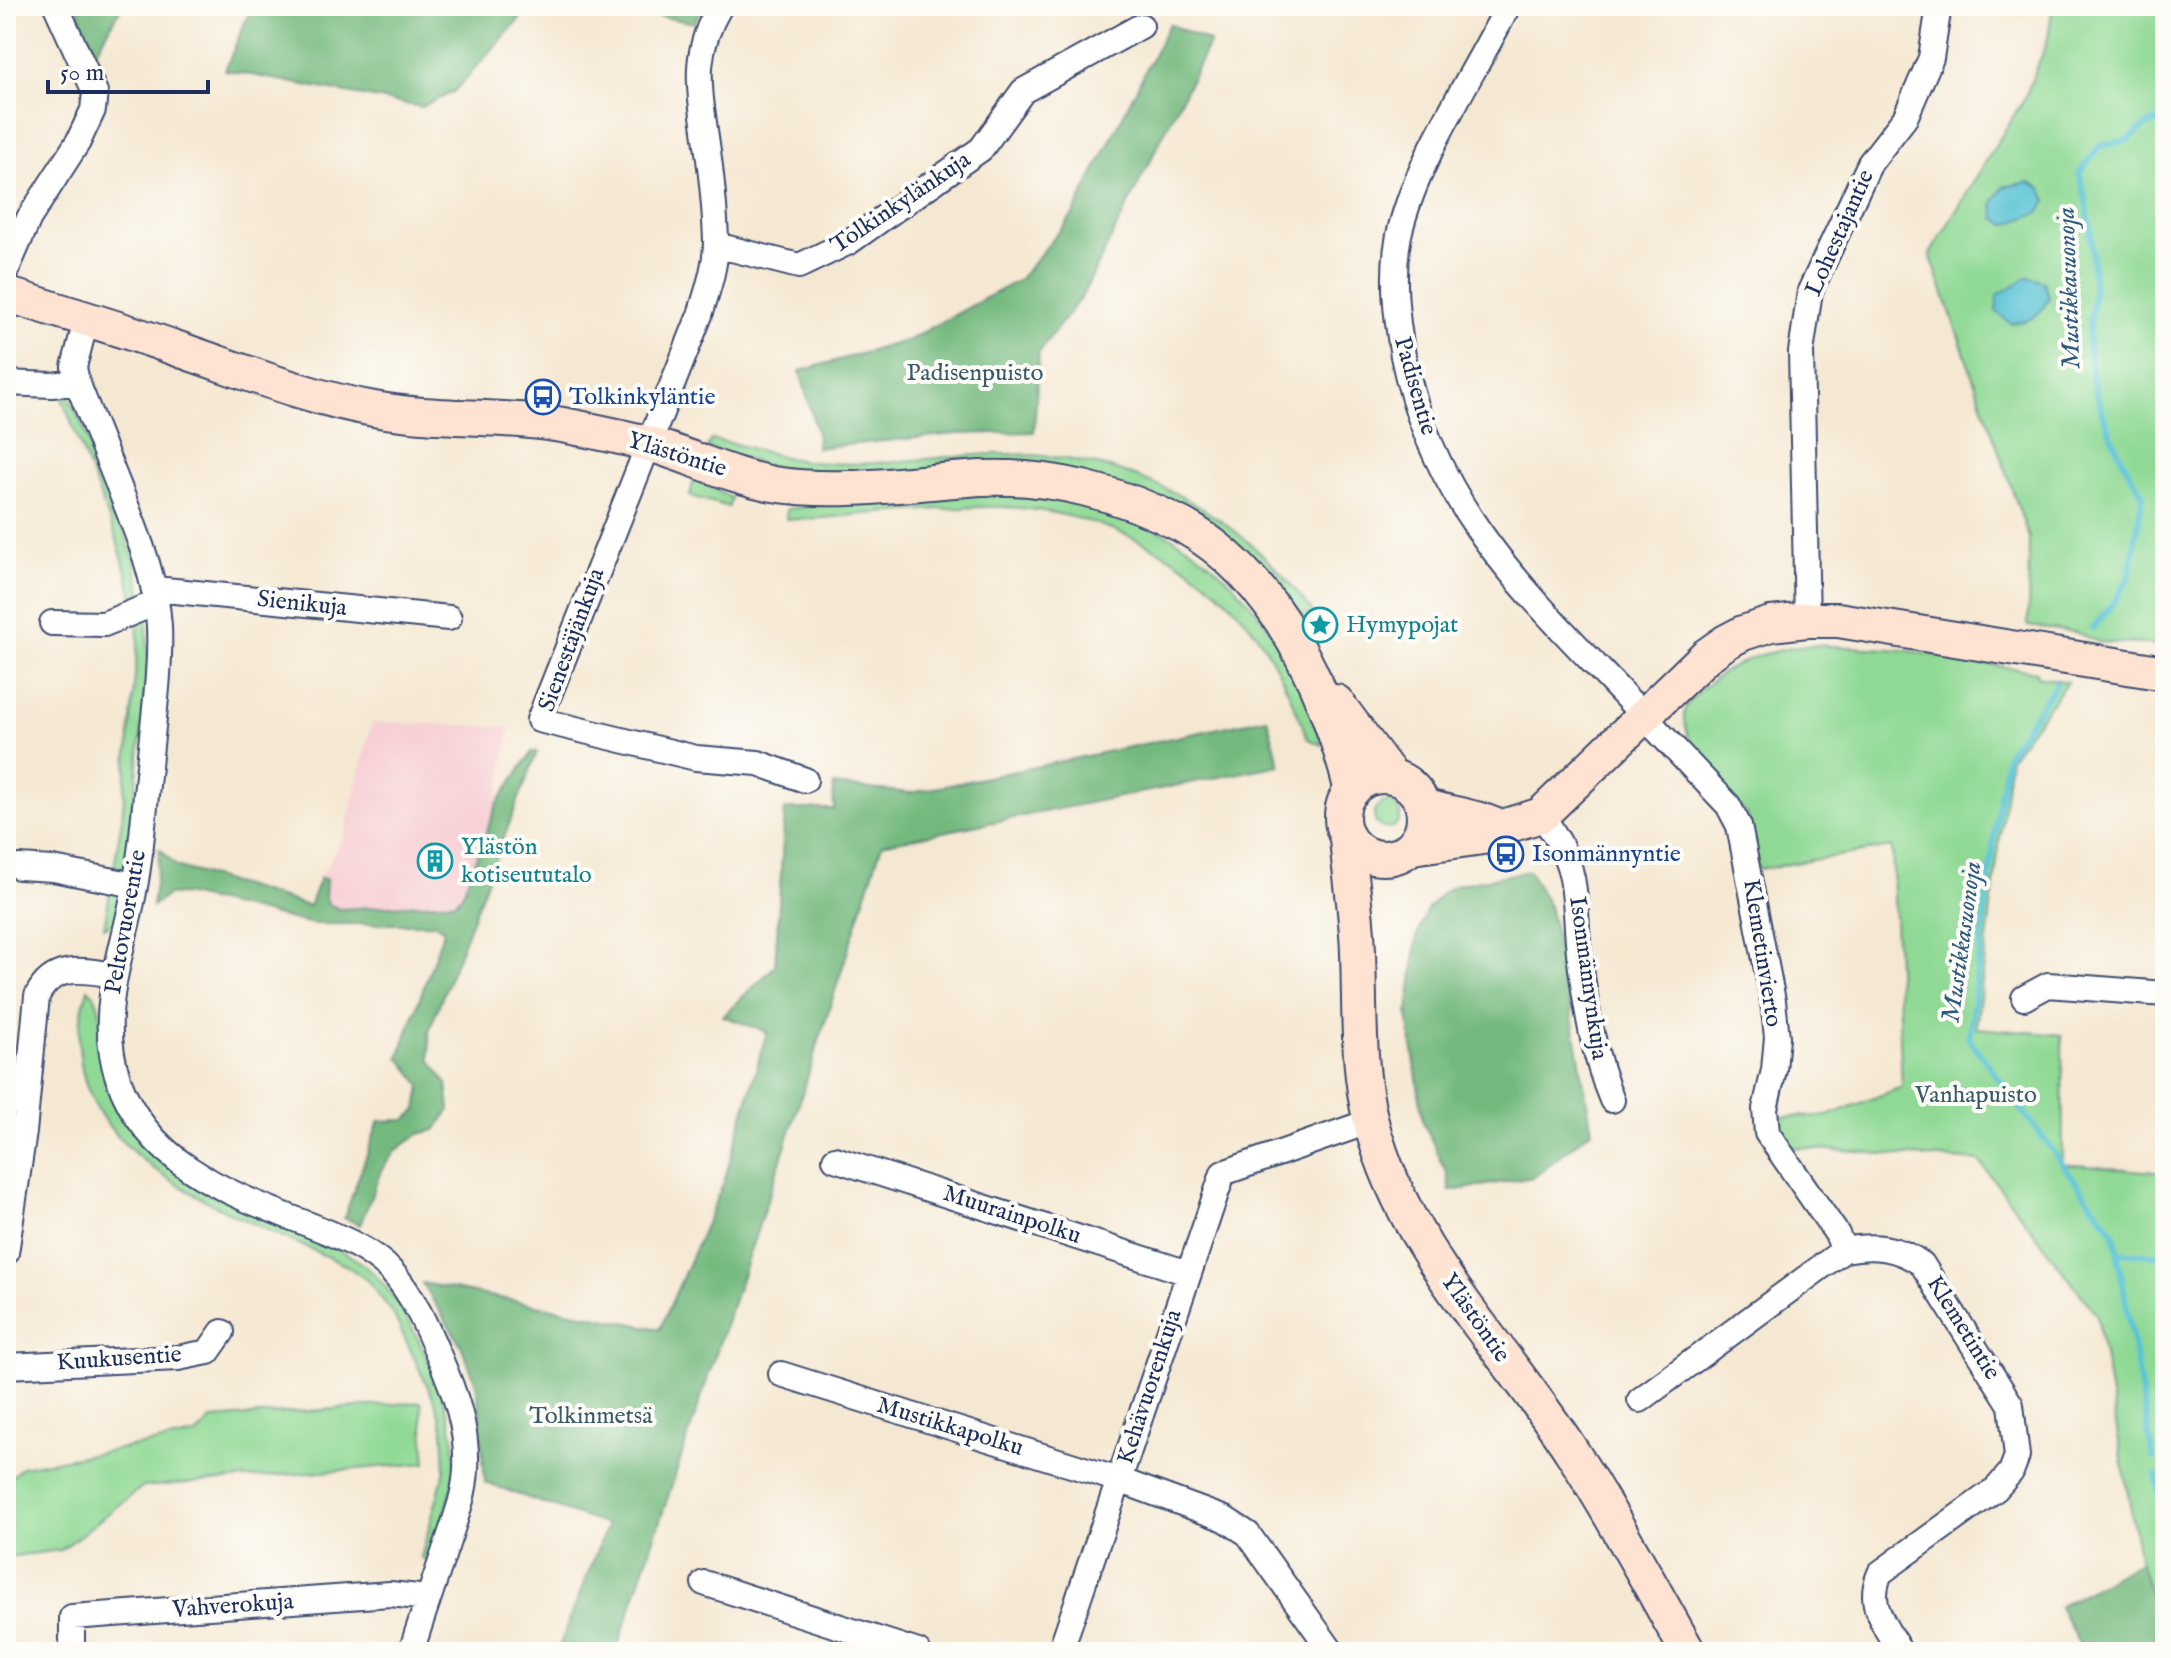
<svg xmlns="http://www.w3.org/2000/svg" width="2171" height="1658" font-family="'IM FELL English',serif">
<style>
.built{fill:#f7cfd4}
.green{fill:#8fd994;stroke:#558479;stroke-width:2}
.forest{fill:#73b97e;stroke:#47746e;stroke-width:2}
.water{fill:#59c3d5;stroke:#3a799a;stroke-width:2}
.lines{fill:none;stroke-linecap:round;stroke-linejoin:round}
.stream{stroke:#59c3d5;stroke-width:6}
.street-casing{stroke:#3c4b6f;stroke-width:28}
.secondary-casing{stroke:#3c4b6f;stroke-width:38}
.street{stroke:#fff;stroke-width:24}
.secondary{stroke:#fee3d2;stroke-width:34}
.labels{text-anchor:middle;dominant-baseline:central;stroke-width:8;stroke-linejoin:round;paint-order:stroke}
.street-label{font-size:24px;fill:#1b2f5e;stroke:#fdfcf7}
.park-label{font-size:24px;fill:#385a6c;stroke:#fdfcf7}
.transit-label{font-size:24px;fill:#164399;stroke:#fdfcf7;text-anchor:start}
.culture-label{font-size:24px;fill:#0d838f;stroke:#fdfcf7;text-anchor:start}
.water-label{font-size:26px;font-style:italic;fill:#2e5b82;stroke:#fdfcf7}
</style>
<rect width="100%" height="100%" fill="#fdfcf7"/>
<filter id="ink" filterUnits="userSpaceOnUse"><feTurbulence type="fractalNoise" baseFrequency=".0125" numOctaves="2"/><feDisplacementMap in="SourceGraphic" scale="16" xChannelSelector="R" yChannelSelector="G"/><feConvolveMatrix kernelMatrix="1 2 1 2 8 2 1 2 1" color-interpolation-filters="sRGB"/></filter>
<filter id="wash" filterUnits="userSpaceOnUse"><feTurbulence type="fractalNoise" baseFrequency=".006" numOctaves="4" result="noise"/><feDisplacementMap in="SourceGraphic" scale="32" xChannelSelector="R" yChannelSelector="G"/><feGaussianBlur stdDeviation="1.8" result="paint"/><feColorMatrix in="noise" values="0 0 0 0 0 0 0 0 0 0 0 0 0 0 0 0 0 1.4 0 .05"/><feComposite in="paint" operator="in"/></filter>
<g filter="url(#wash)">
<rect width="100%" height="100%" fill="#f5e8d2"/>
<!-- built -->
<path class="built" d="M372,722l138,5 -13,77 -35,91 -6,7 -117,7 -11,-4 -3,-11 1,-15 -6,-1 24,-43z"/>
<!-- green -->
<path class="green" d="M2053,6h112v639l-67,-3 -23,-10 -47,-6 1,-88 -99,-284 95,-157 22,-54z
M53,375l13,17 16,32 52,134 13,62 1,38 -8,89 -14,128 -11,49 -11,3 18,-108 16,-177 -1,-32 -20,-70z
M711,440c34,3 67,19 101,22 61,6 122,-6 183,-8 132,-2 240,53 318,158l-8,6 -67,-68 -90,-54 -259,-22 -101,-3 -81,-23z
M694,478l37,20 -2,9 -39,-11z
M949,491c30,1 62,-1 91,4 119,17 198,68 254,175 12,23 19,51 28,75l-14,-6c-14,-35 -29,-72 -51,-104 -58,-83 -178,-132 -277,-128 -38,2 -77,4 -115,7 -26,2 -53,7 -79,5l1,-10z
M1813,645l91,5 132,22 1,4 30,6 -57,76 -34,270 86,7 1,129 102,9v479h-81l-25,-45 81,-45 -43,-247 -118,-154 -188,-14 -13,-18 -2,-12 51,-1 75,-29 -10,-240 -134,22 -12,-56 -58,-62c5,-16 -8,-26 -3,-42 2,-7 10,-13 15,-18 33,-32 69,-41 113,-46z
M1374 815a13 13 0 1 1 26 0a13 13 0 1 1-26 0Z
M88,989l7,7 4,11c11,74 7,103 65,157 44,22 88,44 132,65 23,12 49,21 69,37 41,31 92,143 90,195 0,33 -16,68 -26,100l-8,-3 24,-89 -2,-41 -8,-26 -42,-89 -26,-33 -20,-14c-113,-55 -312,-110 -259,-277z
M421,1402l5,61 -284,24 -81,63 -55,7v-75l16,-15 174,-32 16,-16z"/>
<!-- forest -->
<path class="forest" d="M77,6h45l-30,52z
M252,6h452l-10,17 -63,-12 -105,1 -72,80 -33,15 -196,-37z
M1169,24l41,18 -128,254 -43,56 -5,80 -78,2 -140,14 1,-15 -17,-62 109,-31 110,-60 54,-65z
M1267,718l13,47 -398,79 -97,303 -169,505h-59l50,-127 -122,-42 -8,-97 -16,-41 -39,-62 238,46 64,-147 43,-150 -44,-16 52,-50 10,-157h49l-1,-24 78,8z
M532,752h5l-108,279 1,28 17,25 3,26 -15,20 -16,4 -24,17 -14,20 -21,54 -16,-7 35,-97 26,-1 12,-10 4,-25 -22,-28 45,-127 -9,-6h-122l-130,-30 -16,1 -15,11 8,-57 16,17 133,40 11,-28 6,1 -1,15 3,10 11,5 117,-7 6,-7 35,-91z
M1529,871l20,35 13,54 30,170 -58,47 -84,14 -3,-18 -24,-51 -15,-107 9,-79 10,-26 15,-17 13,-8z
M2140,1562l25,77v13h-81l-25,-45z"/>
<!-- water -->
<path class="water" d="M2030,182l11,6 6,13 -9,12 -32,12 -11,-7 -2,-15 10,-16z
M2028,277l16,5 5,15c-9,19 -17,25 -39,26l-14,-12 2,-16z"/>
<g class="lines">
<!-- stream -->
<path class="stream" d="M2093,628l21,-26 15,-25 14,-82c-31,-48 -58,-111 -54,-169 1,-8 4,-16 4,-24 1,-44 -1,-88 -14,-129l21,-27 28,-6 19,-15 18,-7
M2056,684l-49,71 -11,69 -27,215 145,194 39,225
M2117,1252l48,4
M2156,1475l9,51"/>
</g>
</g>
<g filter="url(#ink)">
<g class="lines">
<!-- street casing -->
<g class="street-casing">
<path id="street" d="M720,6c-28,47 -21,80 -14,131 5,34 9,71 10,105 0,24 -9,50 -16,73l-161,405 157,38 62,5 47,17
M1508,6c-35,70 -92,154 -109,229 -8,40 -3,81 4,121 28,137 106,220 200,317 42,44 83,88 125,132l11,21 34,175 4,36 -3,33 -9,39 2,24 70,101 7,16
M716,245l83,21 50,-24 132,-93 42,-58 118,-65
M6,271l23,-53 49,-76 15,-32 2,-18 -39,-86
M87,317l-13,50 3,15c15,37 29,73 44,110 17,44 35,86 38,134 2,46 -6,94 -10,140 -5,43 -7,88 -16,131 -12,61 -36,119 -15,181 30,88 113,116 192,147 28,11 61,24 82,47 21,23 35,56 47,84 16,37 29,72 27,113 -1,27 -12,53 -20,78 -12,35 -24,70 -35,105
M6,383l46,2 25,-3
M155,589l294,29
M1807,620l-6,-268 9,-61 60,-128 35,-45 26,-60 8,-52
M52,623l52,1 52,-21
M1541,815c42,54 31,83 39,146 6,46 14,97 32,139
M19,867l34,2 82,16
M2024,998l24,-13 117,9
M835,1159l353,114
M6,1253l18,-121 13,-136c16,-33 46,-26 77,-21
M6,1366l172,-8 30,-6 14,-20
M781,1374l338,106 -59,172
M1640,1400l204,-150c30,-6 54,-3 78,14l89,141 6,51 -6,16 -15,17 -116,84c-14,32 4,51 20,79
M704,1583l214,69
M72,1652v-35l318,-23 38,4
M1332,1652l-84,-118 -23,-15 -106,-39 104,-307 148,-52"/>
</g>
<!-- secondary casing -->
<g class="secondary-casing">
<path id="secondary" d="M6,294c56,18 113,34 169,54 65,22 131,49 199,61 66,12 134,5 199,18 25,5 51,10 76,17 41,12 81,32 124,40 69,11 139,-2 208,-6 69,-3 140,15 201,47 95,52 145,166 170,266
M1336,702l56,75
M1342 817a41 41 0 1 1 82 0a41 41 0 1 1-82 0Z
M1423,806c26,8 53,10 77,22
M1347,838c3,38 10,76 11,115 2,56 -1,114 13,169 33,129 131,222 201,330 42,65 78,133 116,200
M1412,847l71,-10 17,-9 41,-13 165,-159 20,-14 17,-9 28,-9 36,-4h31l327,53"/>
</g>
<!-- street -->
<use href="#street" class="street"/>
<!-- secondary -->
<use href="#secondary" class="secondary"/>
</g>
</g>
<!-- icons -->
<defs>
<g id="bus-ring" transform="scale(1.8)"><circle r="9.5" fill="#fdfcf7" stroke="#1a4fb4" stroke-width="1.5"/><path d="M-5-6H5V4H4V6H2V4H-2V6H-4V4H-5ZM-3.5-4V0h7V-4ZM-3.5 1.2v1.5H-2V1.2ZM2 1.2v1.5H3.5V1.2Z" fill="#1a4fb4"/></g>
<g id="sight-ring" transform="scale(1.8)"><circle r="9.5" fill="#fdfcf7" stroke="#0f9aa8" stroke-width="1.5"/><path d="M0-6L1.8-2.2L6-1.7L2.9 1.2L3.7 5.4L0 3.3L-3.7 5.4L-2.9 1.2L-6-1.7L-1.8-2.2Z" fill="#0f9aa8"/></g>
<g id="building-ring" transform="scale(1.8)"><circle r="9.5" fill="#fdfcf7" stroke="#0f9aa8" stroke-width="1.5"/><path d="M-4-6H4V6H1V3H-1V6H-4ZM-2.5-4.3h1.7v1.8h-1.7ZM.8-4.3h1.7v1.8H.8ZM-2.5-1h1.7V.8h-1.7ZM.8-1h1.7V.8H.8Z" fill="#0f9aa8"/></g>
</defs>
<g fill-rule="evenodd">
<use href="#bus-ring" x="543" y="397"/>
<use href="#sight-ring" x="1320" y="625"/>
<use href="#bus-ring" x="1506" y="854"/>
<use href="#building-ring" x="435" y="861"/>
</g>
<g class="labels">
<!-- street labels -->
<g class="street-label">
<text transform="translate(901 203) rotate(-34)">Tolkinkylänkuja</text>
<text transform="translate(1840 233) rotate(-66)">Lohestajantie</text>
<text transform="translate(1415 386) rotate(74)">Padisentie</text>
<text transform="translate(677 455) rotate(17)">Ylästöntie</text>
<text transform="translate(302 604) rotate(6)">Sienikuja</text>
<text transform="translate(572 640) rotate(-70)">Sienestäjänkuja</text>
<text transform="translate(126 922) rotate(-80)">Peltovuorentie</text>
<text transform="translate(1762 953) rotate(81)">Klemetinvierto</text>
<text transform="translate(1588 978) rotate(82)">Isonmännynkuja</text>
<text transform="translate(1012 1215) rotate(18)">Muurainpolku</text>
<text transform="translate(1475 1318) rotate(55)">Ylästöntie</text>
<text transform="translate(1963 1328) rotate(58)">Klemetintie</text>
<text transform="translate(119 1359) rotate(-4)">Kuukusentie</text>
<text transform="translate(1150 1387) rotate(-72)">Kehävuorenkuja</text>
<text transform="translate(950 1427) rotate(17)">Mustikkapolku</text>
<text transform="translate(233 1606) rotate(-4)">Vahverokuja</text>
</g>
<!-- park labels -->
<g class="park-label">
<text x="975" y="373">Padisenpuisto</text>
<text x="1976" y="1095">Vanhapuisto</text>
<text x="591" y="1416">Tolkinmetsä</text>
</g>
<!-- transit labels -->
<g class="transit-label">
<text x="569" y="397">Tolkinkyläntie</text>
<text x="1532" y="854">Isonmännyntie</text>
</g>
<!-- culture labels -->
<g class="culture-label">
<text x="1346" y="625">Hymypojat</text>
<text x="461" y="847">Ylästön<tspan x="461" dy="28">kotiseututalo</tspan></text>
</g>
<!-- water labels -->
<g class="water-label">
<text transform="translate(2069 288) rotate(-92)">Mustikkasuonoja</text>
<text transform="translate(1962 942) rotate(-82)">Mustikkasuonoja</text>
</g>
</g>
<!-- margin -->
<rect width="2171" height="1658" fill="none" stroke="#fdfcf7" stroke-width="32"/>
<!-- scale -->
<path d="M48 80v12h160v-12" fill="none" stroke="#1b2f5e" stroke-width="4"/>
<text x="60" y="80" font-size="24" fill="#1b2f5e" stroke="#fdfcf7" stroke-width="6" paint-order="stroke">50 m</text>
</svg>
